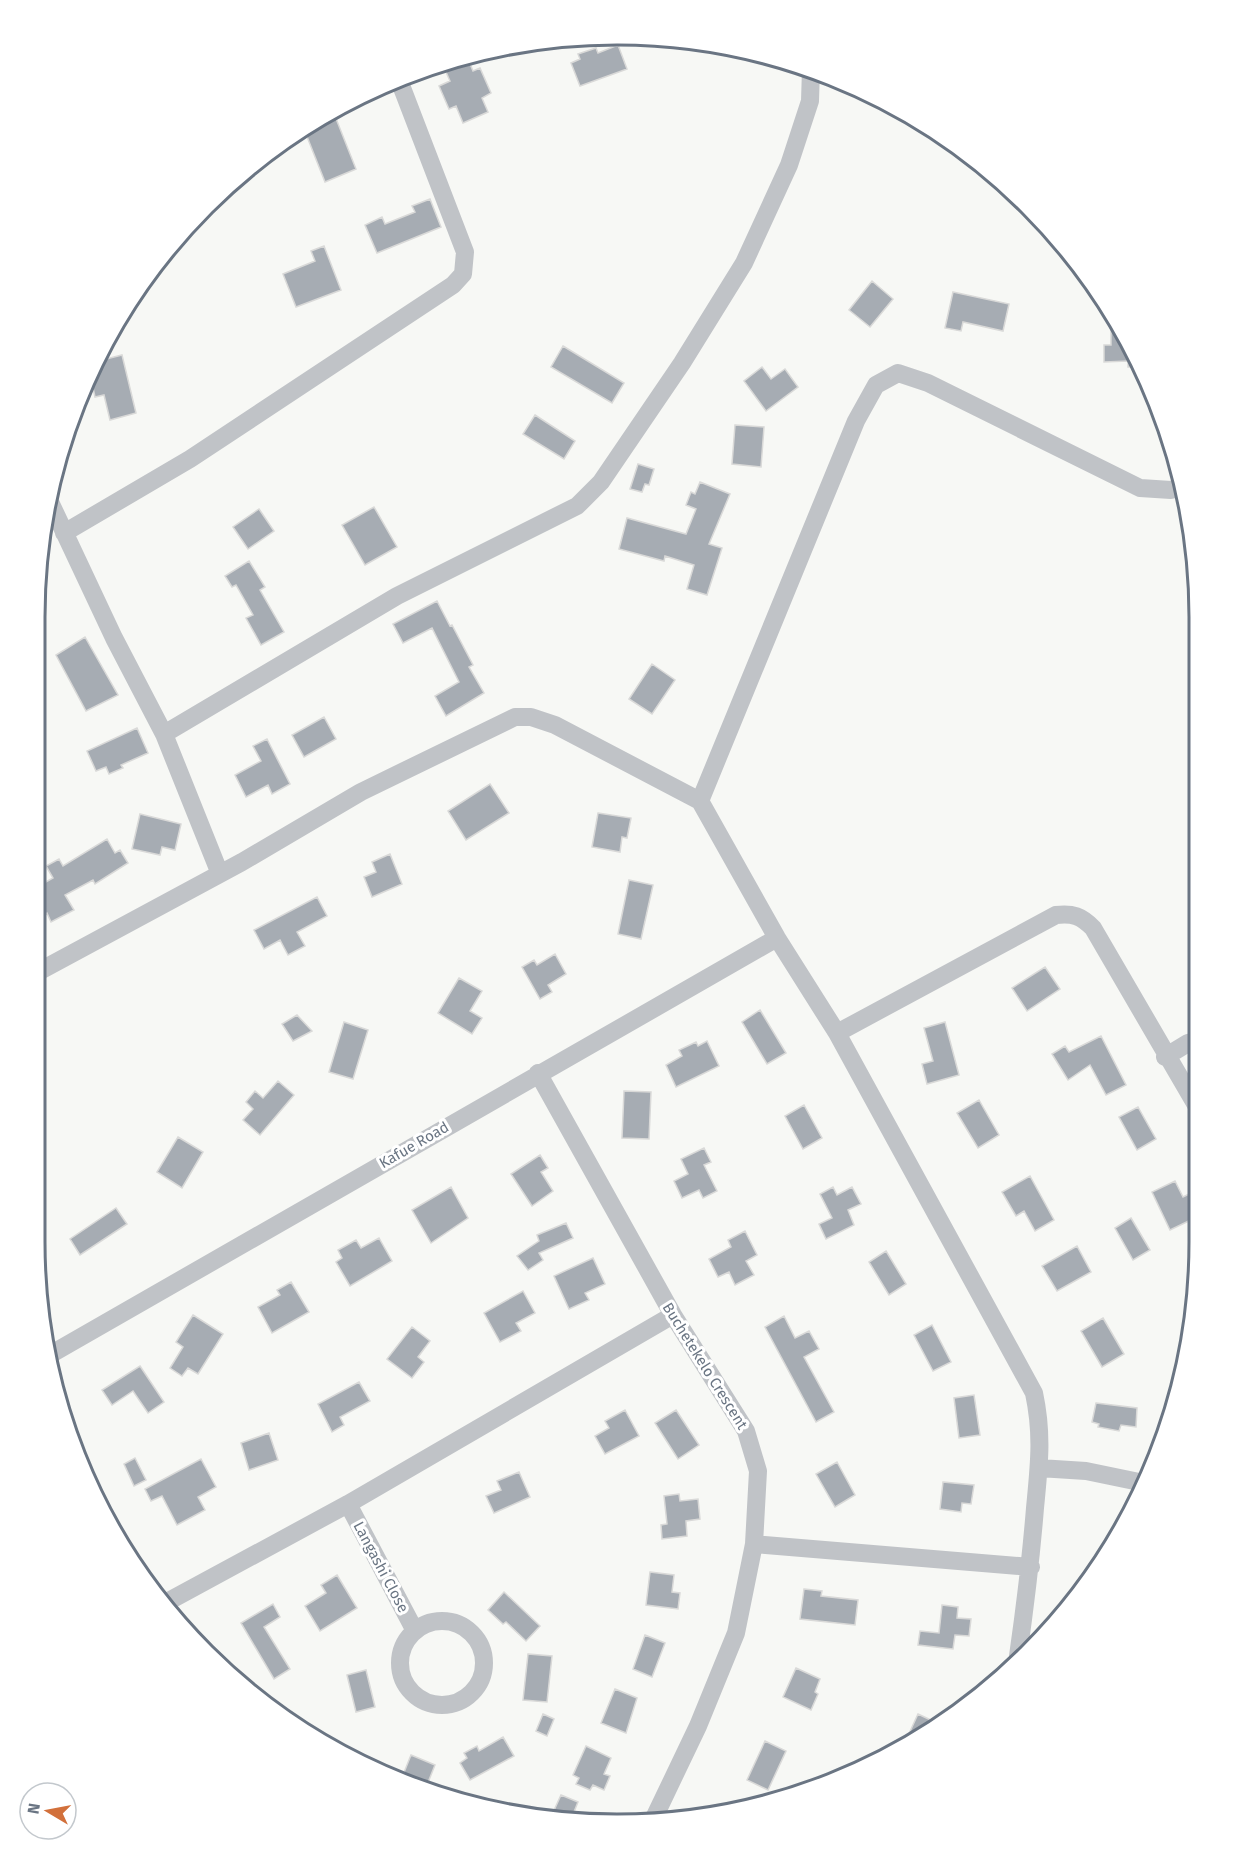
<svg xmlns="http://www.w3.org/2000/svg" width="1234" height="1859" font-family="'Fira Sans',sans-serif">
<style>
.building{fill:#a6acb3;stroke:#d9d9d8;stroke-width:1.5}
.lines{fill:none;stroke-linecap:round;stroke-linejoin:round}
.street{stroke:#c0c3c7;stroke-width:18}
.labels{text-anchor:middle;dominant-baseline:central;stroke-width:6;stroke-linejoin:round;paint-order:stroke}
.street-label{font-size:15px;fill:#6a7583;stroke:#fff}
.rim{fill:none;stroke:#6a7583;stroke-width:3}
</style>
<rect width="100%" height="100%" fill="#f7f8f5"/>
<!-- building -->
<path class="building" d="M618,45l9,24 -47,17 -9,-23 9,-4 -2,-5 18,-6 2,5z
M466,54l7,17 7,-3 11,25 -9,5 6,14 -25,11 -7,-17 -7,3 -10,-23 11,-5 -8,-18z
M333,111l23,58 -31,13 -21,-53z
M430,199l11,28 -64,26 -12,-28 17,-8 3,7 30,-12 -3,-6z
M324,246l17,44 -45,17 -13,-33 32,-13 -4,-10z
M872,281l21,18 -23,28 -21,-17z
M953,292l56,12 -6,27 -40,-9 -2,9 -16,-3z
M1111,313l29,47 2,7h-14v-6l-24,1v-17h7z
M563,346l61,37 -12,20 -61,-36z
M122,355l14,58 -26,7 -6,-25 -9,2 -3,-14 -5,2 7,-23z
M762,367l9,12 14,-10 13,18 -32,24 -22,-30z
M535,415l40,26 -11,18 -41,-25z
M735,425l29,2 -3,40 -29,-3z
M638,464l16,5 -5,16 -4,-1 -3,8 -12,-3z
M700,482l30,12 -21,50 13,4 -15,47 -20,-6 7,-24 -29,-9 -1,5 -45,-12 8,-31 59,16 10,-25 -10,-4 5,-13 4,2z
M374,507l23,40 -32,18 -23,-40z
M259,509l15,22 -26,18 -15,-22z
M249,561l16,26 -5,3 24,42 -23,13 -15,-27 7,-3 -17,-30 -4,2 -7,-11z
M437,601l13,25 2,-1 21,40 -4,2 15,26 -38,23 -11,-20 24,-14 -27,-54 -29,15 -10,-19z
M85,637l33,58 -32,16 -30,-56z
M652,664l23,16 -23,34 -23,-15z
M324,717l12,22 -32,18 -12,-22z
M137,728l11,25 -27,12 2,3 -14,6 -3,-7 -10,4 -9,-20z
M267,739l23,45 -18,10 -4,-9 -22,12 -11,-22 26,-14 -8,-15z
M490,784l19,29 -43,27 -18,-29z
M598,813l33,5 -4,20 -5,-1 -2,15 -28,-5z
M140,814l41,10 -6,26 -13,-3 -2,8 -28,-6z
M107,839l8,14 5,-3 8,13 -33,21 -2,-4 -28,15 9,15 -23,12 -4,-9 -10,6v-32l16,-9 -7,-12 13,-7 4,7z
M390,854l12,30 -30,13 -8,-20 12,-5 -4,-10z
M629,880l24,5 -12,54 -23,-5z
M317,897l10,19 -30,16 8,14 -17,9 -8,-15 -16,9 -10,-19z
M555,954l11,20 -18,11 4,7 -12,7 -18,-32 12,-7 3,5z
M1045,967l15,22 -33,22 -15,-23z
M459,978l23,13 -12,20 12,7 -10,16 -34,-21z
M760,1010l26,43 -19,11 -25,-42z
M297,1015l15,16 -19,10 -11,-17z
M344,1022l24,8 -15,49 -24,-7z
M945,1022l14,53 -32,9 -5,-20 11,-3 -9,-33z
M1101,1036l25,49 -20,10 -16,-30 -22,15 -16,-26 13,-8 4,6z
M707,1041l12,25 -43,21 -10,-22 16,-9 -3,-6 17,-8 2,4z
M278,1081l16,14 -34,40 -17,-15 10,-11 -7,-7 9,-11 8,7z
M624,1091l27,1 -2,47 -27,-1z
M979,1100l20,35 -21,13 -21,-35z
M804,1105l18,33 -19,11 -18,-33z
M1138,1107l18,32 -19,11 -18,-33z
M178,1137l25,15 -21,36 -25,-16z
M704,1148l7,14 -7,3 13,26 -14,7 -4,-8 -17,8 -8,-17 14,-7 -7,-15z
M540,1155l8,13 -7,4 12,19 -21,15 -21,-32z
M1030,1176l24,44 -19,11 -11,-20 -8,5 -14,-24z
M1175,1181l8,16 8,-4 4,8v17l-25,12 -18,-38z
M451,1187l17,31 -37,25 -19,-33z
M833,1187l4,8 15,-8 9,17 -13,6 6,15 -28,14 -7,-15 13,-6 -12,-24z
M116,1208l11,16 -47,31 -10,-16z
M1131,1218l19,32 -17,10 -18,-32z
M566,1223l7,15 -34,15 4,7 -15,10 -11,-14 22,-15 -2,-6z
M745,1231l12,24 -11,6 8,14 -19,10 -6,-13 -11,5 -9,-18 22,-12 -3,-7z
M379,1238l13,23 -42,25 -14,-24 6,-4 -4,-8 18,-10 5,8z
M1077,1246l14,26 -34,19 -15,-25z
M886,1251l20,33 -17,11 -20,-33z
M593,1258l12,26 -20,9 4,7 -20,9 -15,-33z
M291,1282l18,30 -37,21 -14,-26 22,-12 -3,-5z
M523,1291l12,22 -19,10 5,8 -21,11 -16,-29z
M193,1315l30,19 -25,40 -10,-6 -6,8 -12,-8 13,-21 -7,-5z
M784,1316l11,22 14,-7 10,18 -15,8 30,55 -18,10 -51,-95z
M1103,1318l21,36 -22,13 -21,-36z
M932,1325l19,37 -18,9 -19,-36z
M412,1327l18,14 -12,16 6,5 -12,16 -25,-19z
M140,1366l24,36 -16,11 -15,-22 -21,14 -10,-15z
M359,1382l11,19 -30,16 4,8 -12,7 -14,-28z
M974,1395l6,40 -21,3 -5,-40z
M1096,1403l41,5 -1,19 -15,-2 -2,6 -21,-4 1,-3 -7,-2z
M625,1410l14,26 -34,18 -10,-18 14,-8 -4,-7z
M676,1410l23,35 -21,14 -23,-36z
M269,1433l9,27 -29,10 -8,-27z
M135,1458l11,22 -12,6 -10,-22z
M201,1459l15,28 -18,10 7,13 -28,15 -15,-29 -11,5 -6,-12z
M837,1462l18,33 -20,12 -19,-33z
M519,1472l11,25 -36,16 -8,-17 15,-6 -4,-9z
M943,1482l31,3 -3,19 -9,-1 -1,9 -21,-3z
M679,1494l1,7 18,-2 2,20 -14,2 1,15 -25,3 -1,-14 6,-1 -3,-28z
M650,1572l24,3 -2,17 8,1 -2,16 -32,-4z
M337,1575l20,33 -37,23 -15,-25 21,-13 -5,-8z
M804,1589l18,2 -1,5 37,4 -3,25 -55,-6z
M504,1592l36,34 -14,15 -20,-19 -3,2 -15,-14z
M273,1604l7,13 -16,10 26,42 -16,10 -33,-56z
M942,1605l16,2 -1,11 14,1 -2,17 -14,-1 -2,14 -35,-4 2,-14 19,2z
M645,1635l20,8 -13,34 -19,-8z
M528,1654l24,2 -5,46 -24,-2z
M796,1668l24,11 -5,13 3,2 -7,16 -28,-13z
M366,1670l9,37 -19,5 -9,-37z
M615,1689l22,9 -11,35 -25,-10z
M543,1714l11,5 -7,17 -11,-5z
M918,1714l19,9 -35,26z
M503,1737l11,19 -44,24 -10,-17 7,-5 -3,-5 13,-7 2,5z
M765,1741l21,10 -18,39 -21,-10z
M586,1746l25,12 -7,16 6,2 -6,14 -11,-5 -3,5 -14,-6 3,-6 -6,-3z
M411,1755l24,10 -8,20 -24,-10z
M561,1795l17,7 -4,10 20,10 -15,1 -28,-6z"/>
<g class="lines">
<!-- street -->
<path class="street" d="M51,504l63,134 50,96
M64,533l126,-74 263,-174 10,-11 2,-22 -66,-172
M700,801l156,-380 20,-36 22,-12 30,10 212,105 31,2 12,-4
M220,874l-56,-140 233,-138 180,-90 24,-24 81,-119 62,-100 45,-98 21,-64 1,-32
M36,973l206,-111 119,-70 154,-75h16l24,8 145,76 77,137 60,95 197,360c9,42 5,73 1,115 -4,50 -10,99 -17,148
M837,1033l219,-118c17,-2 25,1 37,13l103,177
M1165,1057l23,-14 8,-2
M538,1073l135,242 73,116 12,40 -4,73 -18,89 -38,93 -43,90
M53,1353l724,-415
M1039,1468l47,3 58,12
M348,1504l67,127
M754,1544l277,23
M167,1602l181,-98 325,-189
M400 1663a42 42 0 1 1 84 0a42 42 0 1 1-84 0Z"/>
</g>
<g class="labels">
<!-- street labels -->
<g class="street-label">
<text transform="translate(414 1145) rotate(-30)">Kafue Road</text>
<text transform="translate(705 1366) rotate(58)">Buchetekelo Crescent</text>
<text transform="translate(381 1567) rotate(62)">Langashi Close</text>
</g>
</g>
<!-- crop -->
<path d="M0 0H1234V1859H0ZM617 45H617A572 572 0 0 1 1189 617V1242A572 572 0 0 1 617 1814H617A572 572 0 0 1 45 1242V617A572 572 0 0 1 617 45Z" fill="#fff" fill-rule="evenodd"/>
<path class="rim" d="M617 45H617A572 572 0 0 1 1189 617V1242A572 572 0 0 1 617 1814H617A572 572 0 0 1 45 1242V617A572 572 0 0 1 617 45Z"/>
<!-- north arrow -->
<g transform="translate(48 1811) rotate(280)"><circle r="28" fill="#ffffff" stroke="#c3c8cd" stroke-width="1.5"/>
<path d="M0-4.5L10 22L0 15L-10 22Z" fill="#d2703b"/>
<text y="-9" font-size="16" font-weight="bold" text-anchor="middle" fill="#6a7583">N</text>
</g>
</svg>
